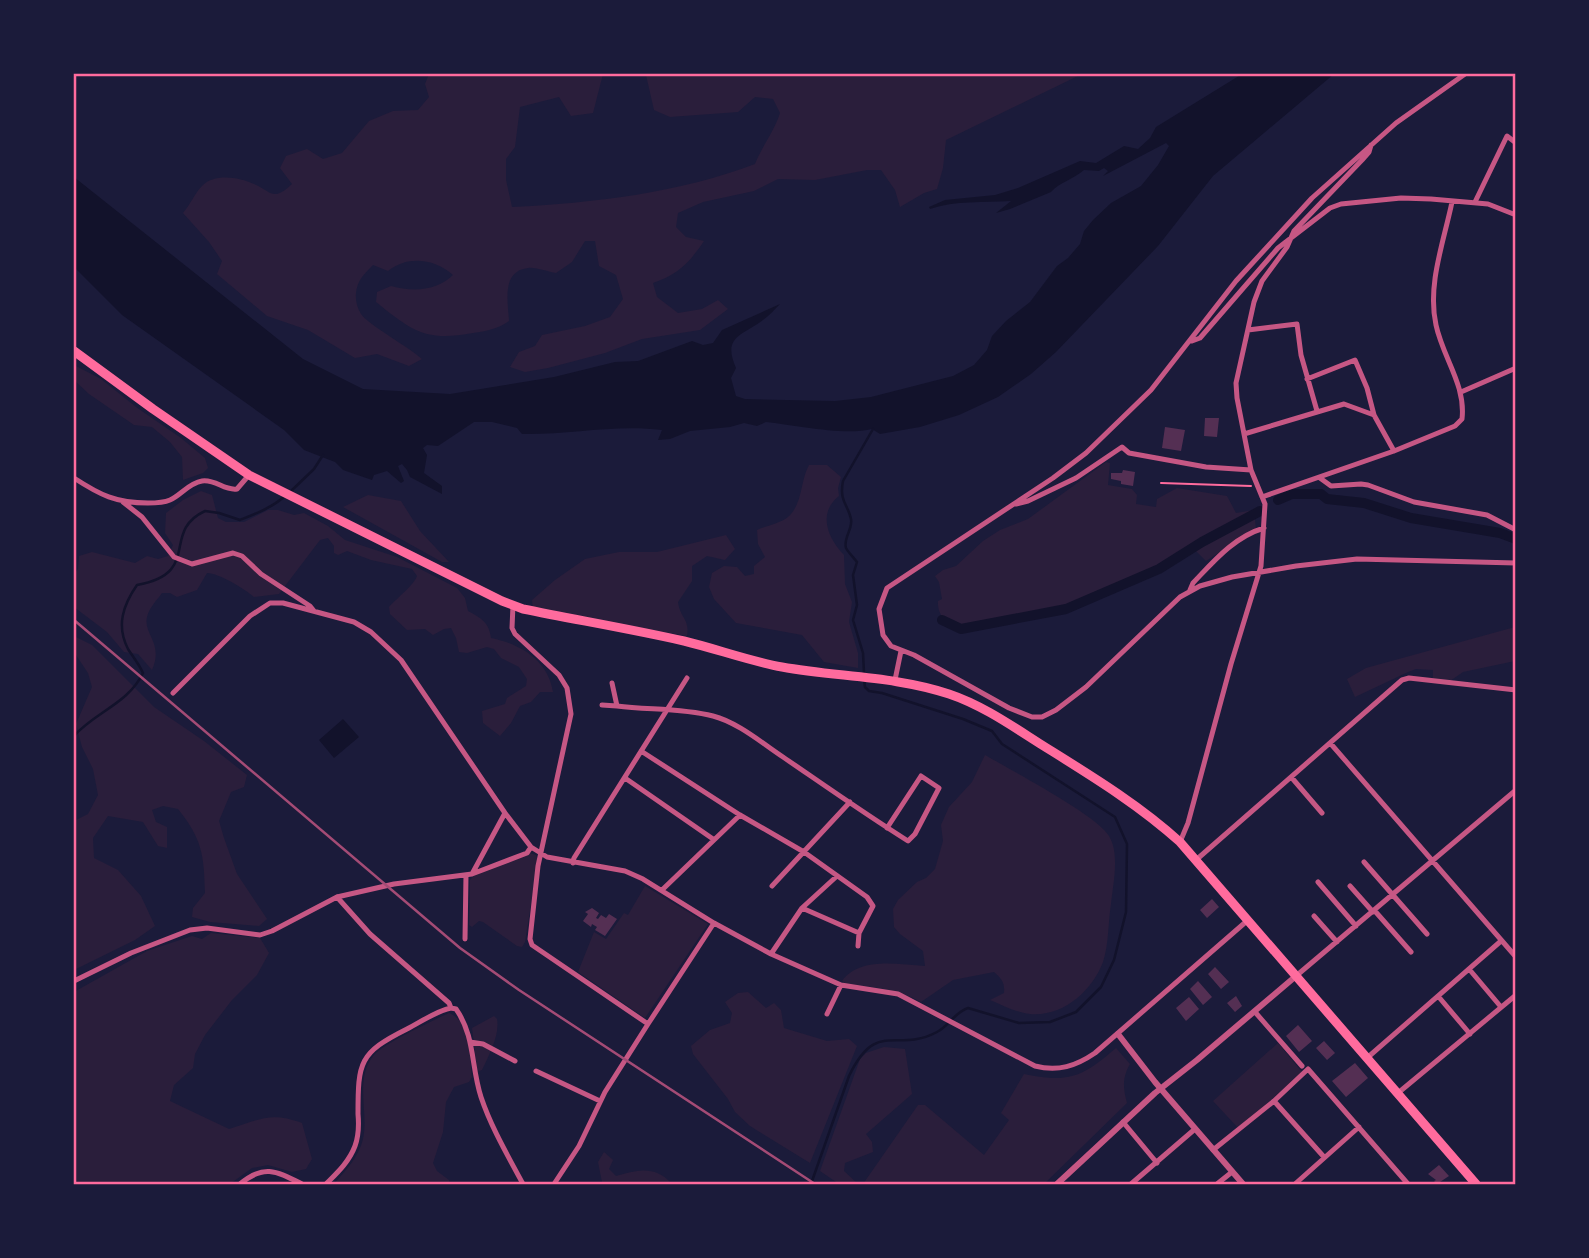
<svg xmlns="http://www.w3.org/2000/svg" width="1589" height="1258" font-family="'Noto Serif',serif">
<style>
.green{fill:#2a1e3b}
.water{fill:#12122b}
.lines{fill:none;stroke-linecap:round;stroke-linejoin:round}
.stream{stroke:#12122b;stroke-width:2.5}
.canal{stroke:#12122b;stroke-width:10}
.building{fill:#542f53}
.path{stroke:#ff6b9d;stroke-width:2}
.minor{stroke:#c65784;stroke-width:5}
.tertiary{stroke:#c65784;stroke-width:6}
.trunk{stroke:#ff6b9d;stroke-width:9}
.rail{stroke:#a44b75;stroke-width:2.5}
.neatline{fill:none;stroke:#ff6b9d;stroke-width:2.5}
</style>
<rect width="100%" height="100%" fill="#1b1b3a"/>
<!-- green -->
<path class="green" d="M429,74h174l-10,39 -22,3 -12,-19 -39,10 -5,40 -9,12v21l6,27c82,-4 166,-14 243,-43 7,-18 19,-32 25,-51l-7,-14 -18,-2 -17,15 -68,5 -16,-7 -8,-35 -7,-1h443l-136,66 -3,28 -6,21 -13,4 -24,14 -5,-17 -14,-20h-14l-52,10 -37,-1 -24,12 -51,11 -25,11 -2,14 10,10 18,4c-15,22 -25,33 -51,42l4,14 21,16 24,-4 16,-9 10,9 -28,21 -58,9 -37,14 -57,15 -23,4 -15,-5 9,-15 16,-6 7,-11 43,-9 25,-9 13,-18 -7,-24 -17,-9 -4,-25h-10l-13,21 -16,11c-8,-1 -20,-6 -28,-5 -27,3 -20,34 -19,53 -11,8 -23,10 -36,12 -47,9 -61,-2 -97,-31l1,-10 14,-6c22,6 46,5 62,-11 -18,-16 -45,-20 -65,-4l-15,-6c-5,5 -11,11 -14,17 -5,11 -4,22 2,32 6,10 48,33 61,45l-13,7 -32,-12 -22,4 -47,-28 -41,-14 -50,-42 5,-13 -13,-19 -26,-29c7,-8 12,-20 19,-27 12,-13 37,-9 52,-2 18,8 19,18 38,0l-12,-16 6,-12 21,-7 16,10 19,-6 27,-32 24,-10 25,-1 11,-13 -4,-13z
M74,365l27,14 35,28 45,31 24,20 3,10 -5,5 -20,7 -1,-23 -12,-15 -18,-15 -18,-2 -45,-31 -15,-14z
M1106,462l4,1 -2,22 24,4 5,6 -1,9 20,3 1,-8 20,-11 50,8 9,17 18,-3 2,19 -50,32 -11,-11 -129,59 -106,19c-12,-5 -23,-11 -22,-27l4,-2 -3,-17 -4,-6 8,-6 13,-4 27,-25 17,-11 28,-11z
M809,465h18l14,12 -3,11 1,8c-22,17 -11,43 5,59l1,29 7,18 -3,20 9,31v15l-34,-6 -22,-27 -66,-12 -22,-24 -5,-12 3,-14 12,-7 13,1 8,9 9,-2v-8l11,-9 -7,-13 -1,-14c9,-4 24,-7 31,-13 15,-13 12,-36 21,-52z
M201,491l11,4 6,23 8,4h18l24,-12h10l16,5 10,-2 24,13 17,14 52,17 60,31 8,10 3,13c13,7 21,11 23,27 29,6 57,22 62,54h-13l-9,10 -11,4 -9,17 -11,13 -17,-13 -1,-12 23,-7 2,-6 19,-12 1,-7 -8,-12 -18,-9 -7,-9 -7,-2 -20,6 -8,-1 -3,-14 -5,-10 -7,1 -11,6 -8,-6 -18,1 -17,-16 -1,-7c8,-9 25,-22 28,-31l-5,-7 -41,-9 -24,-9 -9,4 -4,-2v-7l-6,-8 -8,2 -41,54 -25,3c-9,-8 -35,-24 -47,-24l-10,17 -20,7 -7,-4h-8c-5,7 -13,15 -15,24 -4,17 17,26 5,53l-14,-16 -14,-2 -17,-20 -33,-25v-33l4,-5 1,-13 13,-4 43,11 12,-7 11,3 10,-3 5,-11 -8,-12 1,-20 17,-13z
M368,495l33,6 19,30 29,31h-7l-99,-55z
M726,535l9,14 -10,11 -18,-4 -15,10v15l-14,21c2,16 12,17 9,34l-154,-26 -1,-10 23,-20 30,-21 34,-7h38z
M1515,627v34l-52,11 -13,9 -17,-3v-8l-17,-1 -8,3 -53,25 -8,-18 19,-11z
M74,636l18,9 62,62 50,34 43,34 -3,12 -13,5 -12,29 5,17 13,36 30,45 -8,7 -49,-4 -18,-5 1,-9 12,-15c-1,-39 -3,-54 -27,-84l-15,-3 -11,4 4,12 11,5v21l-9,-2 -15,-24 -35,-6 -15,22 1,20 24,12 23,26 14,30 -20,14 -61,30v-149l14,-7 10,-19 -5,-26 -11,-22 -6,-23 16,-37 -4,-14 -14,-21z
M985,755c24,14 113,61 124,81 11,18 4,48 2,68 -3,18 -2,40 -8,58 -11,29 -40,55 -73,52 -13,-1 -28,-9 -40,-14l14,-7c1,-10 -2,-14 -10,-21l-41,8 -32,22c-24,-13 -48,-15 -75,-18l-4,-3c19,-25 56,-16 83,-15l-2,-15 -23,-17 -6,-7 -1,-18 5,-9 19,-18 9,-4 9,-9 8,-28 -2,-16 8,-18 23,-25z
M530,853l6,2 2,5 -13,82 -3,5 -5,-1 -34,-24 -4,-1 -7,6 -3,-2 1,-45 4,-4 50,-19z
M645,886l63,38 -63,94 -67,-46 16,-40 12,7 18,-26 4,2z
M211,933l49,5 9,15 -12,22 -25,25 -27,35 -10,19 -2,14 -19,17 -4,16 59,28c30,-9 41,-18 73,-6l10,36 -6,10 -14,3 -24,-7 -16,3 -22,16h-156v-192l73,-41 45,-15 10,3z
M748,992l18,16 8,-5 7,7 3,18 43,13 22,-2 8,7 -47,117 -60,-37 -15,-14 -7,-13 -35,-45 -2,-8 19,-16 20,-7 2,-10 -7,-11 13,-9z
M449,1013c24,11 20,42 23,64l-3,5 -15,5 -8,15 -3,30 -10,31 4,8 12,9 1,4h-116c11,-13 25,-27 29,-45 6,-27 -9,-61 11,-84 9,-11 60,-35 75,-42z
M494,1016l3,3c3,16 -8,36 -15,51l-3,1 -2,-2 -5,-41z
M1278,1043l24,29 -63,57 -26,-28z
M884,1047l21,2 7,45 -46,40 6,8 1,10 -28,11 -1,8 13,12 6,1h-24l-19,-13 40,-112 6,-6z
M1116,1048l14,16c-8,14 -7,24 -3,39l-83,81h-181l55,-79h7l59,50 25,-35 -8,-7 23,-39c45,9 57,4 92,-26z
M604,1152l9,8 -4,9 7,7c21,-6 39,-11 56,8h-72l2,-2 -4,-20z"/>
<!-- water -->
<path class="water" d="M1242,74h92l-121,102 -55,70 -102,106 -25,22 -33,23 -39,18 -39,12 -40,7 -8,-5c-28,7 -77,-4 -106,-7l-9,4 -13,-3 -14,4 -40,4 -20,8 -12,1 4,-10c-47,-6 -93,5 -140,4l-5,-6 -25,-6h-18l-36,24 -11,-1 -4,3 4,7 -3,18 18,13v8l-32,-17 -3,-7 -5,-6 -4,2 6,15 -3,2 -14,-12 -13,4 -2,5 -29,-10 -8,-8 -31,-12 -20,-20 -162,-115 -48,-48v-90l229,182 60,30 87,5 104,-17 61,-15 23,-1 54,-20 11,4 10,-2 9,-13 58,-26c-5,5 -11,12 -17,16 -21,16 -41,16 -27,48l-5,10 5,18 9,3 90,2 36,-4 82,-21 21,-11 13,-15 5,-14 14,-15 24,-19 27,-36 11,-8 12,-14 4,-13 9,-11 18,-17 30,-17 17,-21 11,-19 -3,-3 -63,33 5,-5 -4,-3 -5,3 -15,-1c-10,9 -24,12 -33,22l-41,17 -14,4 15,-12c-27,2 -56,-1 -81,8l-1,-2 16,-7 50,-5 23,-7 62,-27 16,2 28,-17 14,3 12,-11 6,-11z
M343,719l16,18 -25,21 -15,-18z"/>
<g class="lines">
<!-- stream -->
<path class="stream" d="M290,492l24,-23 9,-14
M864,673l-1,-20 -10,-33 4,-15 -4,-30 4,-13c-3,-4 -9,-10 -11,-14 -3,-10 7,-19 5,-29 -3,-15 -12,-17 -8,-38l30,-52
M74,736c21,-24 54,-32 69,-63 -4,-9 -10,-16 -15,-24 -12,-23 -5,-44 9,-64 66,-12 23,-53 68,-74l14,2 21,7c15,-6 33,-13 45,-24
M811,1184l38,-108c28,-58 47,-22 88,-44 12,-6 18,-20 31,-24l51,15 31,-1 26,-10 25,-25 13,-27 12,-48 1,-68 -12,-27 -113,-73 -10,-13 -29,-12 -81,-26 -13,-2 -4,-4 -1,-7"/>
<!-- canal -->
<path class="canal" d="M1278,500l14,-6h29l6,5 37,4 47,15 89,15 16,6
M942,620l19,9 105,-20 93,-40 43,-27 58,-31"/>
</g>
<!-- building -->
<path class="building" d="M1205,418h14l-2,19 -13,-1z
M1165,427l20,3 -4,21 -19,-3z
M1123,470l12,2 -2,14 -12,-2v-3l-10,-2v-6h11z
M1212,899l7,8 -12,11 -7,-8z
M592,908l7,5 -3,5 2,1 3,-4 5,3 3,-4 8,5 -12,17 -10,-6 2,-3 -5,-3 -1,3 -8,-6 5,-7 -3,-2z
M1215,967l14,15 -8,7 -13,-15z
M1198,981l14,16 -9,8 -13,-16z
M1236,996l6,10 -7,6 -8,-9z
M1189,997l10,12 -13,12 -10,-13z
M1298,1025l14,16 -13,11 -13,-16z
M1324,1041l11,12 -8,7 -11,-12z
M1355,1063l13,15 -22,19 -14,-16z
M1439,1165l10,11 -12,8 -3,-3 2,-1 -8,-6z"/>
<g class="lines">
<!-- path -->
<path class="path" d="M1161,483l90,3"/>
<!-- minor -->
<path class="minor" d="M1465,74l-69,49 -84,75 -76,83 -85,109 -65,63 -33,25 -166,110 -8,21 4,26 8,11 23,9 95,53 23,9h10l14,-7 30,-23 94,-90 20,-11 32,-9 64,-11 61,-7 159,4
M1475,202l32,-66 9,7
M1248,330l49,-6 4,31 16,56
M1192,341l8,-3 78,-90 52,-40 11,-4 60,-6 30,1 57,5 28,11
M1307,379l48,-19 12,28 7,27
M1461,392l55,-24
M1244,434l100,-30 30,11 20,36
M74,478c26,17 42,25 74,25 8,0 15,0 22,-3 11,-5 19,-17 32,-19 14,-2 22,10 35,8l12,-14
M1320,478l11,8 30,-2 7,1 46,17 73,13 29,15
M1262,497l132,-46 61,-25 7,-7c4,-34 -19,-61 -26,-94 -9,-40 8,-84 16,-123
M123,502l19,15 32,40 18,7 41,-11 9,3 19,18 49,32 4,5
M1016,504l12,-3 48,-23 46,-31 7,6 77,14 45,3
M1190,590l3,-7c21,-22 41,-46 71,-55
M513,605l-1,23 3,6 44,41 8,13 4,26 -33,152 -8,73 2,6 116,79 -43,68 -26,54 -25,38
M895,680l6,-29
M173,693l77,-77 20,-13h13l71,19 17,10 30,28 104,153 26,34 16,10 78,14 18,8 71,44 57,31 70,31 57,9 137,72c23,6 41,0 60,-13l153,-133
M602,705l15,1 -5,-23
M617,706c32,4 64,2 96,10 24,6 49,27 70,41 41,28 82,57 125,84l7,-7 24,-46 -18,-12 -34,52
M1331,744l185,213
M641,751l99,64 64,37 63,45 6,9 -14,27 -1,13
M625,778l88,61
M1292,778l30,35
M1180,842l8,-19 43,-159 30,-98 4,-62 -14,-34 -14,-72 -1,-15 18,-81 8,-21 25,-34 7,-16 68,-71 7,-8 2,-7
M1196,860l206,-180 7,-2 107,12
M1364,862l63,72
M573,863l1,-5 113,-180
M472,874l33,-61
M1318,882l38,44
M772,886l78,-84
M1350,886l23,26
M662,890l78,-75
M337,897l33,37 79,69 2,5 5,1c19,27 15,57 25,88 10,30 27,59 42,87
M802,908l57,25
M1374,910l37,42
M1314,916l23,26
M465,939l1,-64
M771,954l31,-46 35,-32
M1469,969l32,38
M1296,976l220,-186
M74,981l57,-28 59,-23 17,-2 53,7 12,-4 65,-34 57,-13 78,-10 55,-21 4,-6
M1438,996l32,38
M1255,1012l47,54
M827,1014l14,-29
M648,1024l66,-101
M470,1042l13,2 32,17
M1367,1058l134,-117
M536,1071l64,30
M1398,1093l118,-98
M1274,1101l50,56
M1123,1122l34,41
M1213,1150l61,-49 34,-32 100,115
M240,1184c24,-20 36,-13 62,0
M326,1184c11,-11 23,-22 29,-38 4,-11 4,-21 3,-32 0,-52 1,-61 49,-85 14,-7 29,-18 44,-21
M1131,1184l64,-55
M1217,1184l15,-12
M1295,1184l64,-57"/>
<!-- tertiary -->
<path class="tertiary" d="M1118,1034l37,48 88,102
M1057,1184l98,-91 42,-33 99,-84"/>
<!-- trunk -->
<path class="trunk" d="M74,351l79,58 96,66 253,126 21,8c54,11 108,20 161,32 33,8 65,20 98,26 55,10 113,9 167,27 33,11 63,32 93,51 48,30 96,59 138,97l296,342"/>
<!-- rail -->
<path class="rail" d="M74,620l386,328 59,42 296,194"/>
</g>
<!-- border -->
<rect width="1589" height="1258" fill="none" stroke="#1b1b3a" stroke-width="150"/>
<rect x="75" y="75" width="1439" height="1108" class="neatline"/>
</svg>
